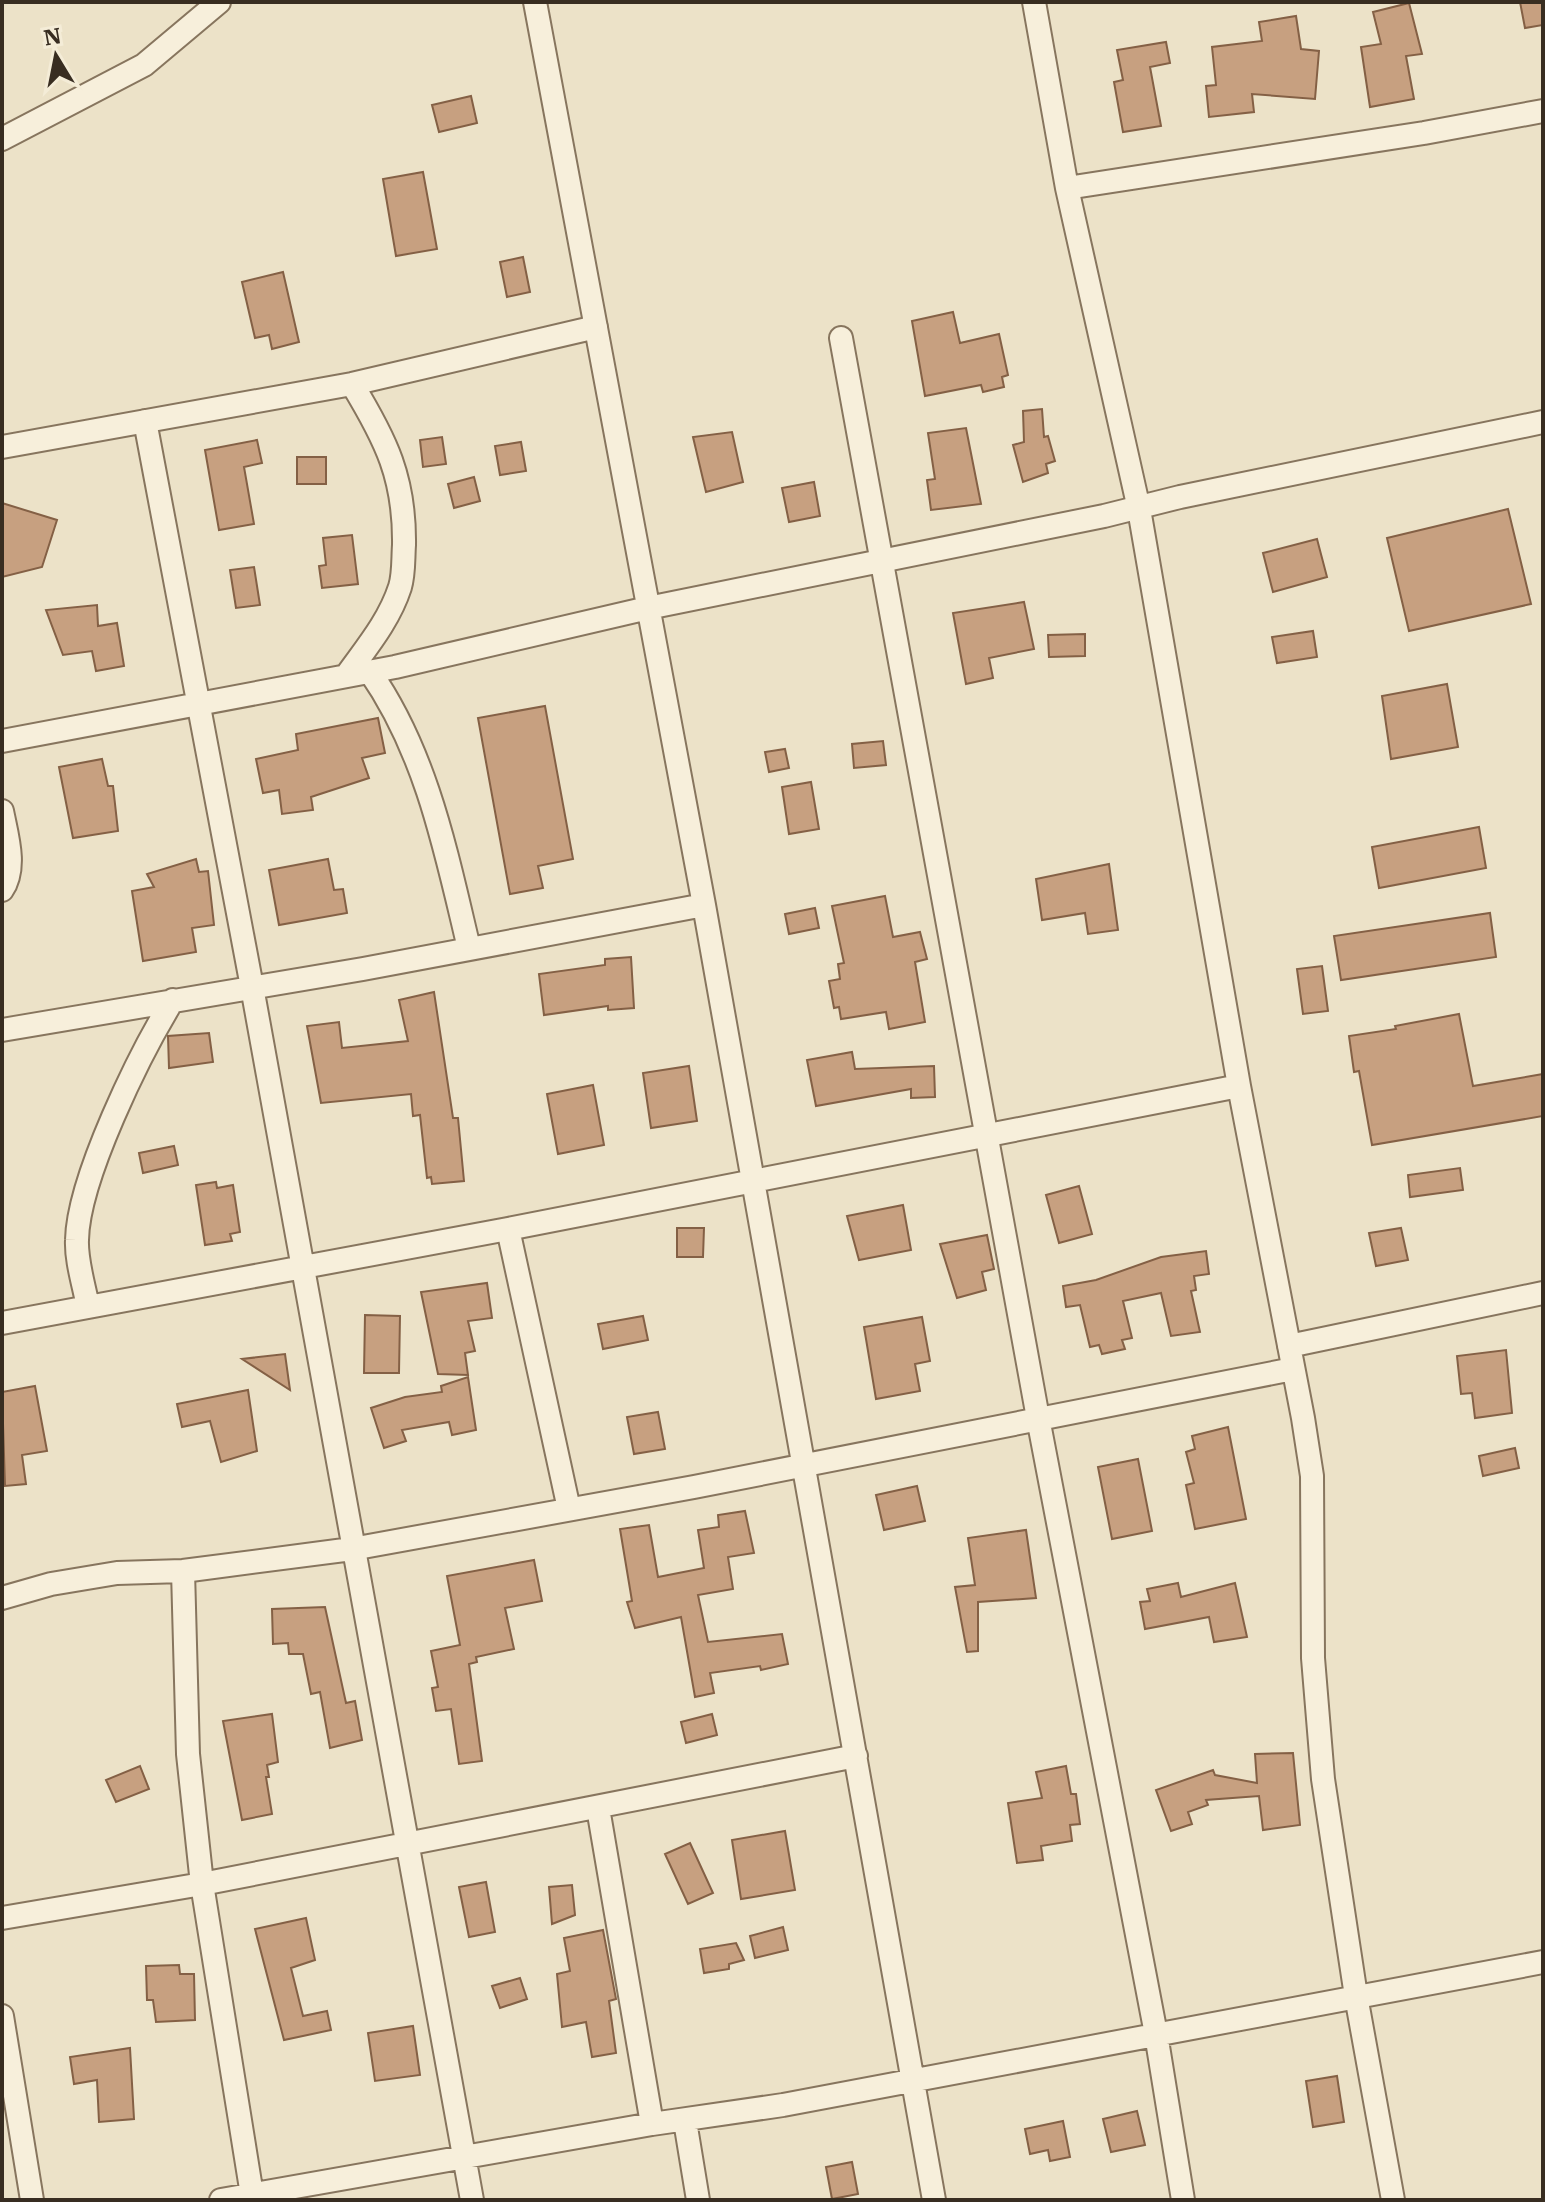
<svg xmlns="http://www.w3.org/2000/svg" width="1545" height="2202" font-family="'IBM Plex Serif',serif">
<style>
.building{fill:#c7a080;stroke:#846045;stroke-width:2}
.lines{fill:none;stroke-linecap:round;stroke-linejoin:round}
.street-casing{stroke:#87755e;stroke-width:26}
.street{stroke:#f7efdb;stroke-width:22}
</style>
<rect width="100%" height="100%" fill="#ece2c8"/>
<!-- building -->
<path class="building" d="M1520,2h23v23l-18,3z
M1409,3l13,51 -16,2 8,43 -44,8 -9,-60 20,-3 -8,-32z
M1296,16l5,33 18,2 -4,48 -63,-5 2,18 -45,5 -3,-31 10,-1 -4,-38 50,-6 -3,-19z
M1166,42l4,21 -20,4 11,59 -38,6 -9,-50 9,-2 -6,-30z
M471,96l6,27 -38,9 -7,-27z
M423,172l14,77 -41,7 -13,-77z
M523,257l7,35 -23,5 -7,-35z
M283,272l16,70 -27,7 -3,-14 -14,3 -13,-56z
M953,312l7,31 39,-9 9,41 -6,2 2,10 -21,5 -2,-7 -56,11 -13,-75z
M1042,409l2,28 4,-1 7,25 -9,3 2,9 -25,9 -10,-37 11,-3 -1,-31z
M966,428l15,76 -50,6 -4,-30 8,-1 -7,-46z
M732,432l11,50 -37,10 -13,-55z
M442,437l4,27 -23,3 -3,-27z
M257,440l5,23 -18,4 10,57 -35,6 -14,-80z
M521,442l5,29 -26,4 -5,-29z
M297,457h29v27h-29z
M474,477l6,24 -26,7 -6,-24z
M814,482l6,34 -31,6 -7,-34z
M2,503l55,17 -15,47 -40,10z
M1508,509l23,95 -122,27 -22,-93z
M352,535l6,49 -36,4 -3,-22 7,-1 -3,-27z
M1317,539l10,38 -54,15 -10,-39z
M254,567l6,38 -24,3 -6,-38z
M1024,602l10,47 -45,9 4,20 -27,6 -13,-71z
M97,605l1,21 19,-3 7,43 -28,5 -4,-20 -29,4 -17,-45z
M1313,631l4,26 -40,6 -5,-26z
M1085,634v22l-36,1 -1,-22z
M1447,684l11,63 -67,12 -9,-63z
M545,706l28,153 -35,7 5,22 -33,6 -32,-176z
M378,718l7,35 -23,5 7,20 -58,19 2,13 -31,4 -3,-24 -16,3 -7,-34 42,-9 -2,-16z
M883,741l3,24 -32,3 -2,-24z
M785,749l4,19 -20,4 -4,-20z
M102,759l6,27h5l5,45 -45,7 -14,-71z
M811,782l8,47 -30,5 -7,-47z
M1479,827l7,41 -107,20 -7,-41z
M196,859l3,13 9,-1 6,54 -22,3 4,24 -53,9 -11,-70 22,-4 -7,-13z
M328,859l6,31 9,-1 4,24 -68,12 -10,-55z
M1109,864l9,66 -30,4 -3,-21 -43,7 -6,-41z
M885,896l8,41 27,-5 7,27 -12,3 10,60 -36,7 -3,-17 -45,7 -2,-12 -5,1 -5,-27 11,-2 -2,-15 6,-1 -12,-57z
M815,908l4,20 -30,6 -4,-20z
M1490,913l6,44 -155,23 -7,-44z
M631,957l3,51 -26,2v-4l-64,9 -5,-41 66,-9v-6z
M1322,966l6,45 -25,3 -6,-45z
M434,992l19,126h5l6,63 -32,3 -1,-7 -4,1 -7,-63 -7,1 -2,-22 -90,9 -14,-77 32,-4 3,26 66,-7 -9,-41z
M1459,1014l14,72 70,-12v42l-171,29 -13,-74 -5,1 -5,-36 47,-7 -1,-3z
M209,1033l4,29 -44,6 -1,-32z
M852,1052l3,17 79,-3 1,31 -24,1v-9l-95,17 -9,-46z
M689,1066l8,55 -46,7 -8,-55z
M593,1085l11,60 -46,9 -11,-60z
M174,1146l4,19 -35,8 -4,-20z
M1460,1168l3,22 -53,7 -2,-22z
M216,1182l1,6 16,-3 7,47 -10,2 2,7 -27,4 -9,-60z
M1079,1186l13,48 -33,9 -13,-48z
M903,1205l8,45 -52,10 -12,-44z
M677,1228h27l-1,29h-26z
M1401,1228l7,32 -32,6 -7,-33z
M987,1235l7,34 -12,3 4,18 -29,8 -17,-54z
M1206,1251l3,23 -15,2 2,14 -5,1 9,41 -29,4 -10,-43 -38,8 9,37 -10,2 3,9 -23,5 -3,-9 -9,2 -10,-42 -14,2 -3,-21 33,-6 65,-23z
M487,1283l5,35 -24,3 7,30 -10,2 3,22 -30,-1 -17,-82z
M365,1315l35,1 -1,57h-35z
M643,1316l5,24 -45,9 -5,-25z
M922,1317l8,44 -15,3 5,27 -44,8 -12,-72z
M1506,1350l6,63 -37,5 -3,-25 -11,1 -4,-38z
M285,1354l5,36 -48,-31z
M468,1377l8,53 -24,5 -3,-13 -47,8 4,11 -22,7 -13,-40 34,-11 37,-5 -1,-6z
M35,1386l12,65 -25,4 4,29 -21,2 -3,-94z
M248,1390l9,61 -36,11 -11,-41 -28,6 -5,-23z
M658,1412l7,37 -31,5 -7,-37z
M1228,1427l18,92 -51,10 -9,-44 8,-2 -8,-31 9,-3 -3,-13z
M1515,1448l4,20 -36,8 -4,-20z
M1138,1459l14,72 -40,8 -14,-72z
M917,1486l8,35 -41,9 -8,-35z
M745,1511l9,42 -26,4 5,32 -35,6 10,47 74,-8 6,30 -27,6 -1,-4 -50,7 4,20 -19,4 -14,-80 -46,11 -8,-26 5,-1 -12,-72 29,-4 9,52 46,-9 -6,-38 21,-3 -1,-12z
M1026,1530l10,68 -58,4v49l-11,1 -12,-65 20,-2 -7,-47z
M534,1560l8,41 -37,7 9,41 -38,8 1,5 -8,2 13,97 -23,3 -8,-55 -15,2 -4,-23 6,-1 -7,-36 29,-6 -13,-69z
M1178,1583l3,14 54,-14 12,54 -33,5 -5,-25 -64,12 -5,-27 10,-1 -3,-12z
M325,1607l21,96 9,-2 7,39 -32,8 -10,-56 -9,2 -8,-40h-14l-1,-11 -15,1 -1,-35z
M272,1714l6,48 -11,3 2,12h-3l6,37 -30,6 -19,-99z
M712,1714l5,21 -31,8 -5,-21z
M1293,1753l7,72 -37,5 -4,-34 -53,4 2,5 -20,7 4,12 -21,7 -15,-41 57,-20 2,5 42,8 -2,-29z
M140,1766l9,23 -33,13 -10,-22z
M1066,1766l5,28h5l4,30 -10,1 2,16 -31,5 2,14 -26,3 -9,-60 34,-5 -6,-26z
M785,1831l10,59 -54,9 -9,-59z
M690,1843l23,50 -25,11 -23,-50z
M486,1882l9,50 -26,5 -10,-50z
M572,1885l3,30 -23,9 -3,-37z
M306,1918l9,42 -24,8 12,48 24,-5 4,19 -47,10 -29,-111z
M783,1927l5,23 -33,8 -5,-22z
M603,1930l13,69 -7,2 7,52 -24,4 -6,-35 -24,5 -5,-53 13,-3 -6,-33z
M736,1943l8,17 -15,4v5l-25,4 -4,-24z
M179,1965l1,9h14l1,46 -39,2 -3,-22h-6l-1,-34z
M520,1978l7,21 -27,9 -8,-22z
M413,2026l7,49 -45,6 -7,-48z
M130,2048l4,71 -35,3 -2,-42 -23,4 -4,-27z
M1337,2076l7,46 -31,5 -7,-46z
M1137,2111l8,34 -34,7 -8,-33z
M1063,2121l7,36 -20,4 -2,-11 -18,4 -5,-25z
M852,2162l6,32 -26,5 -6,-32z"/>
<g class="lines">
<!-- street casing -->
<g class="street-casing">
<path id="street" d="M535,2l169,903 230,1295
M1034,2l33,186 72,321 100,577 64,332 9,58 1,182 10,121 33,217 37,204
M2,139l142,-74 75,-63
M1067,188l357,-55 119,-22
M841,338l197,1080 118,616 27,166
M145,421l107,566 220,1213
M2,447l350,-63 244,-57
M370,672c57,82 76,180 99,276
M346,676c20,-28 43,-55 54,-89 4,-13 3,-28 4,-42 1,-67 -18,-105 -52,-161
M2,741l393,-74 253,-59 456,-92 76,-19 363,-75
M2,811c5,25 15,57 0,79
M2,1030l361,-61 341,-64
M508,1229l61,280
M88,1307c-4,-22 -12,-46 -11,-67 1,-61 63,-187 96,-240
M2,1323l506,-94 731,-143
M1289,1346l254,-53
M183,1571l5,183 14,130 50,311
M2,1598l49,-14 66,-11 66,-2 169,-22 342,-62 599,-118
M598,1808l54,316
M2,1918l200,-34 654,-128
M2,2016l30,184
M685,2121l13,79
M221,2200l431,-76 131,-19 760,-143"/>
</g>
<!-- street -->
<use href="#street" class="street"/>
</g>
<!-- border -->
<rect width="1545" height="2202" fill="none" stroke="#382d21" stroke-width="8"/>
<!-- north arrow -->
<g transform="translate(56 56) rotate(350)" stroke="#f4ecd7" stroke-width="6" paint-order="stroke">
<path d="M0-6L14 30L0 20L-14 30Z" fill="#382d21"/>
<text y="-12" font-size="22" font-weight="bold" text-anchor="middle" fill="#382d21">N</text>
</g>
</svg>
